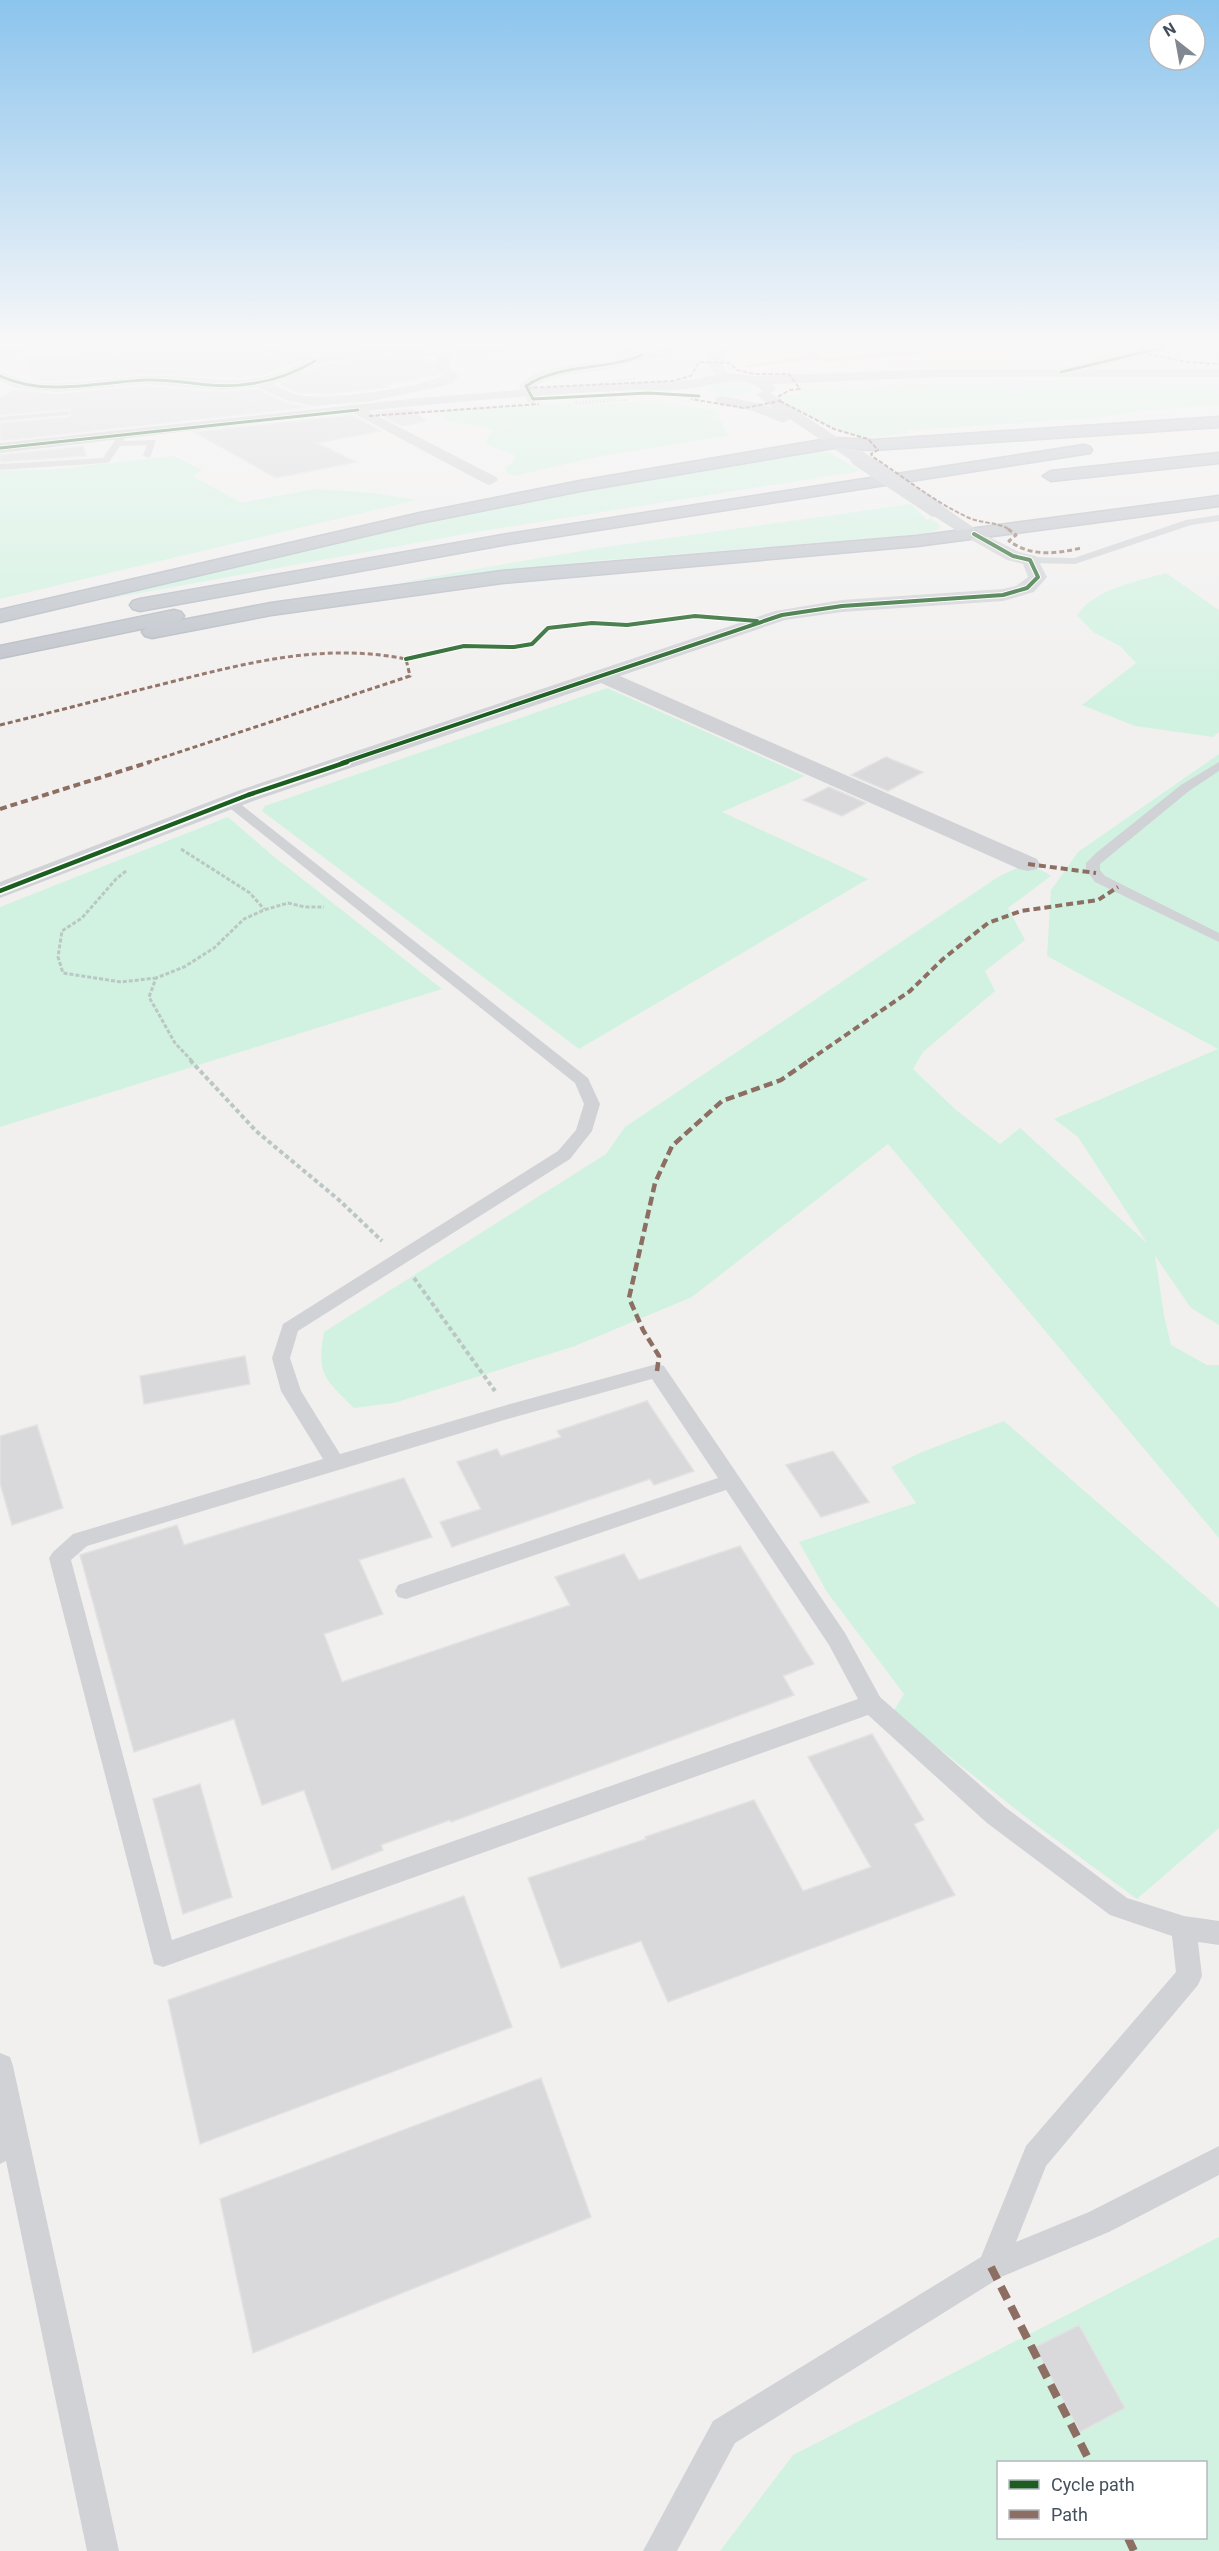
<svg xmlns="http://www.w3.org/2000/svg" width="1219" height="2551" font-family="Roboto,sans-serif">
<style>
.commercial{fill:#f8f5ea}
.green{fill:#d1f2e1;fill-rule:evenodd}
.building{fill:#d9d9db;stroke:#e2e2e2;stroke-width:1.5}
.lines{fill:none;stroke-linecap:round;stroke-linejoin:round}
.highway-casing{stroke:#b3b8c0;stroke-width:3}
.path-far1{stroke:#bac7c4;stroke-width:3;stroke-dasharray:4 2;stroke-linecap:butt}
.path{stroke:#bac7c4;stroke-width:4;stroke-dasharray:4.5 3;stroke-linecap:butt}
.lane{fill:#d0d2d6;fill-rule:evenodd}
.street{fill:#d0d2d6;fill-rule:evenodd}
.secondary{fill:#cfd1d6;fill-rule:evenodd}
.primary{fill:#c9ccd1;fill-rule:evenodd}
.highway{fill:#bec3ca;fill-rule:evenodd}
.path-bridge{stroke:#bac7c4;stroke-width:1.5;stroke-dasharray:2 1.5;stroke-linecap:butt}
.primary-bridge{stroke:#c9ccd1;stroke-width:16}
.quiet-far4{stroke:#8d6e63;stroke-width:2;stroke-dasharray:4.5 2;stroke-linecap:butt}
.quiet-far3{stroke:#8d6e63;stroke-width:3;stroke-dasharray:5 3;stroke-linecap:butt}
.quiet-far2{stroke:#8d6e63;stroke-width:4;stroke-dasharray:7 4;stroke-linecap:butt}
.quiet-far1{stroke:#8d6e63;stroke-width:4.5;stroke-dasharray:9 4.5;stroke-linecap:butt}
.quiet{stroke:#8d6e63;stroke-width:8;stroke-dasharray:14 8;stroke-linecap:butt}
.cycleway-far2-casing{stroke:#fff;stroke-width:4.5}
.cycleway-far1-casing{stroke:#fff;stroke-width:6}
.cycleway-casing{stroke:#fff;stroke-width:8}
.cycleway-far2{stroke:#1b5e20;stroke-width:3}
.cycleway-far1{stroke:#1b5e20;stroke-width:4}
.cycleway{stroke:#1b5e20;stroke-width:4.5}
</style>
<rect width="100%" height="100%" fill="#f1f0ef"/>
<!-- commercial -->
<path class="commercial" d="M742,347h359l-16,4 -61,5 -192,9 5,4 -83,4 -14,-3 -10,-11z"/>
<!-- green -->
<path class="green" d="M1101,347h45l-64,14 -239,11 -13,-7 194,-9 61,-5z
M733,381l19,5 1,4c-12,7 -38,9 -49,-2l6,-5z
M1036,381l183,2v22l-70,5 -53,8 -179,12 -11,-1 4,4c-48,8 -57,4 -100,-17 -10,-5 -24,-11 -32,-19l21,-5 4,-4 13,-1z
M649,401l66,9 14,26 -129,20 -86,20 -5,-2 -4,-5 9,-8 1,-6 -24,-9 -6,-5 8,-10 -9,-4 -37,-5 -9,-11 132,-8 3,3z
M816,451l15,2 29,18 -384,61 -374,68 236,-61 190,-40z
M174,456l28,14 -9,6 48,27 73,-14 58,4 45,7 -417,99v-128l56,-2z
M911,504l16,16 4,-2 10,8 -2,3 -13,5 -332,27 -198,22 202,-35z
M1166,573l53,37v122l-6,5 -78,-11 -53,-21 54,-42 -16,-17 -27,-14 -16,-17c19,-27 59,-33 89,-42z
M607,688l198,88 -83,36 146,67 -289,170 -317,-238 3,-5z
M1219,754v571l-28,-17 -36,-52 9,59 7,30 36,20h12v173l-331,-394 -196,153 -117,49 -181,57 -40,5c-29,-29 -38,-33 -30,-76l282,-178 19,-27 373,-250c22,-11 30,-16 53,-1l-43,32 17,32 -40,31 10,20 -72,61 -10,17 43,41 44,34 20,-16 127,115 -69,-106 -24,-18 164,-70 -171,-93 4,-66 27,-38z
M228,817l44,38 170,134 -442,138v-220z
M1004,1421l215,187v220l-82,71 -105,-77 -139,-110 11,-18 -77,-102 -28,-50 117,-39 -25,-36 31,-15z
M1219,2237v314h-499l73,-96zM998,2462h208v76h-208z"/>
<!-- building -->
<path class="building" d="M254,347l3,5 39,11 -35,12 -18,2 -98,-3 -96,7 -16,-1 -8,-20h4l-1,-2 82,-7 2,3z
M286,347h73l-44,8z
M383,355l41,3 9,4v8l5,4 -54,11 4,2 -58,7 -31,-1 -20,-9 41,-18z
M145,386l76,6 36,-3 30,14 23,4 -310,34v-18l69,-6 2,-2 -2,-6 -69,6v-18l16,-7 41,4z
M412,409l14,12 -24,5 -27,-14z
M352,415l29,16 -64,12 39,19 -80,16 -82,-46z
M83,446l3,10 -86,6v-7z
M886,757l7,3 30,12 -35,19 -37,-16z
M829,787l37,16 -24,13 -39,-16z
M245,1356l5,28 -106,20 -4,-28z
M647,1401l47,70 -40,14 -4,-6 -198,68 -12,-25 41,-13 -24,-47 40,-13 4,7 60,-19 -4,-6z
M37,1425l26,83 -51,17 -12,-42v-47z
M833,1451l36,51 -48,15 -35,-52z
M404,1478l28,59 -73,23 24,54 -59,20 18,48 228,-77 -15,-28 69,-23 15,26 101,-34 74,118 -31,12 11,19 -343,127 -1,-2 -69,25 2,5 -51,20 -28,-80 -42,15 -28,-86 -100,33 -54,-197 97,-30 7,20z
M872,1734l52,86 -10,4 41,71 -287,107 -27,-61 -80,27 -33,-90 118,-39 -1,-2 109,-37 49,91 68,-24 -63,-110z
M200,1784l32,113 -49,17 -30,-115z
M464,1896l48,131 -312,117 -32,-144z
M541,2078l50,139 -338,136 -33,-154z
M1079,2325l46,83 -45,24 -45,-85z"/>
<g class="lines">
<!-- highway casing -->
<g class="highway-casing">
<path id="highway" d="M1219,417v10l-346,23 -40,-2 -253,43 -160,32 -420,99v-12l420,-97 160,-32 253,-43 40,2z
M1084,445l6,2 2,3 -2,3 -582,91 -368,67 -7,-2 -3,-4 3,-4 7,-2 368,-65z
M1219,453v10l-168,18 -8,-5 8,-5z
M1219,496v10l-302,40 -415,37 -231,32 -119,23 -7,-2 -3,-4 4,-4 -146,30v-12l174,-36 7,2 3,4 -3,4 -14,3 104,-20 231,-32 415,-35z"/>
</g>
<!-- path-far1 -->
<path class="path-far1" d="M181,849l69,44 14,16
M126,871l-10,8 -34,39 -20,13 -4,26 5,16 58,9 35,-4
M192,1061l-17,-18 -26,-46 7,-19 28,-11 30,-19 30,-29 20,-9 24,-7 17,4h19"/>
<!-- path -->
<path class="path" d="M190,1060l66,71 83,69 43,41
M414,1278l81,113"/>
<!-- lane -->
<path class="lane" d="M798,347h9l17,11 62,-6 -7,-5h9l7,5 31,-2 4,2 -4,2 -103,8 -8,-3 -67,9 -4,-2 65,-11z
M66,411h3v4l-69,6v-4z
M123,432l4,3 -4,6 33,-1 -6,18 -7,-2 4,-11 -27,1 -11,16 -3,1 -106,7v-6l103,-6 17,-25z
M1219,515v6l-28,4 -116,39 -45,-1 -5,-3 5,-3 44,1 112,-38z
M1219,762v9l-30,20 -89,73v6l5,6 114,57v9l-124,-60 -9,-12v-7l10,-10 85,-68z
M230,798l4,1 354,279 12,26 -8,27 -22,28 -272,172 -8,27 11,33 39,63 170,-50 147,-40 7,2 181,267 35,64 125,110 122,91 57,18 35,5v24l-21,-3 4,34 -4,9 -152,181 -30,76 73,-30 130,-66v29l-110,57 -108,45 -266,166 -58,108h-34l70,-130 268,-164 45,-111 150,-174 -4,-36 -62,-21 -123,-92 -119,-108 -705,252 -9,-3 -105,-406 4,-6 20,-18 250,-75 -42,-68 -9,-33 11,-34 275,-173 18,-21 8,-26 -9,-21 -349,-278 -2,-3 2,-3zM652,1379l66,99 -320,107 -3,6 3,6 8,2 320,-109 103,155 29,54 -686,241 -101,-380 16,-14 424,-128z
M0,2053l10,4 3,9 106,485h-32l-81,-390 -6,3z"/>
<!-- street -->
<path class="street" d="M2,347h31l-2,3 -31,8v-10z
M256,347h22l37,10 56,-10 74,3 27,-3h94l-7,4 -59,1 -49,5 -3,10 11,9 -7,8 -80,17 -58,5 -26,-5 -31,-14 -36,3 -76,-6 -88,8 -41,-4 -16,-7v-9c12,3 22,9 35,10 37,4 74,-5 110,-6 61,-3 98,18 158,-14l-45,-12zM383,353l54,4 -3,11 9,8c-27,12 -115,25 -144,19 -9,-2 -18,-7 -26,-11l21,-7 25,-13z
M719,347h17l-12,8 -2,8 8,14 -7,4 -5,-1 -10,-17 3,-10z
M1148,347h24l-2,3 -109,26 -7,-4 2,-3z
M358,406l138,71 2,3 -8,5 -6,-2 -131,-70 -2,-3z
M974,529l45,23 17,4 11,21 -13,15 -31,9 -161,11 -57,8 -165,56 417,183 3,5 -3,5 -9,2 -9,-2 -418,-186 -345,117 -256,98v-16l240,-92 535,-179 67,-11 161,-11 13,-3 12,-9 -5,-13 -16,-4 -39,-22 -3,-4 3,-4z"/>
<!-- secondary -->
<path class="secondary" d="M623,347h14l-2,2 12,2 13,-1 -2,-3h15l2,3 -3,5c-10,3 -18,3 -28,5 -15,2 -30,9 -46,11 -22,3 -46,3 -64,16l6,12 -7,4 -5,-1 -9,-16c19,-24 76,-21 105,-28l4,-2 -8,-5z"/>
<!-- primary -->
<path class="primary" d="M941,369h278v8h-278l-169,7 4,5 -6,4 94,62 2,3 -2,3h-12l-62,-42 -7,4 -30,-12 -36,-8 -2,-3 2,-3 5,-1 40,8 11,4 -17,-13 7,-4c-18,-18 -49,-6 -70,-3 -18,3 -37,2 -55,2 -213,9 -426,39 -638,63v-10l410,-44 182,-15 100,-4 31,-7 31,3z
M935,504l6,1 42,29 -3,4h-12l-39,-25 -3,-4 3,-4z"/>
<!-- highway -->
<use href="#highway" class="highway"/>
<!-- path-bridge -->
<path class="path-bridge" d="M626,400l-50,4 -1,-2 40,-3 -14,-17 36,-3"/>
<!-- primary-bridge -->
<path class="primary-bridge" d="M858,458l77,51"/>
<!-- quiet-far4 -->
<path class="quiet-far4" d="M1148,354l38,8 33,2
M527,388l145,-7 19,-5 8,-14 30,1 8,7 18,4h34l11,15 -10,1 -11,6 1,5 -36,7 -53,-9
M780,401l54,28 34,10 10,11 -7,4 2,3c31,20 60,44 94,60 14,7 30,4 43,13
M369,416l170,-12"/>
<!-- quiet-far3 -->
<path class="quiet-far3" d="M1008,529l8,6 -7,6c23,16 46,13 72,7
M0,725c53,-13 106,-27 159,-40 84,-21 161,-43 247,-26l4,17 -264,87"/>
<!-- quiet-far2 -->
<path class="quiet-far2" d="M0,809l150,-47
M1028,864l68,9
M808,1061l102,-70 33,-32 45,-36 33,-12 77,-11 20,-13"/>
<!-- quiet-far1 -->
<path class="quiet-far1" d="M657,1371l2,-15 -16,-26 -14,-32 26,-115 17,-37 50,-45 59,-21 29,-20"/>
<!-- quiet -->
<path class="quiet" d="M991,2267l99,195
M1128,2538l6,13"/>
<!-- cycleway-far2 casing -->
<g class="cycleway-far2-casing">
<path id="cycleway-far2" d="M642,355c-37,16 -82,8 -116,31l7,13 115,-6 51,3
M1061,372l104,-25
M0,376c47,21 96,6 145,4 22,-1 43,3 64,5 37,3 74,-5 106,-24
M0,448l358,-38"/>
</g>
<!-- cycleway-far1 casing -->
<g class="cycleway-far1-casing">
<path id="cycleway-far1" d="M406,659l58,-13 50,1 18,-3 16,-16 44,-5 35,2 68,-9 62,5
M342,763l440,-148 60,-9 161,-11 24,-7 11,-11 -8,-17 -17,-4 -39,-22"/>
</g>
<!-- cycleway casing -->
<g class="cycleway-casing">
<path id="cycleway" d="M0,891l248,-96 99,-33"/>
</g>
<!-- cycleway-far2 -->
<use href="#cycleway-far2" class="cycleway-far2"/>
<!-- cycleway-far1 -->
<use href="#cycleway-far1" class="cycleway-far1"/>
<!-- cycleway -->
<use href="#cycleway" class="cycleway"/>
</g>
<!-- sky -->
<linearGradient id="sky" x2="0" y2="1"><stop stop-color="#8bc4ed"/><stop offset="0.49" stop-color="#f9f8f8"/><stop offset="1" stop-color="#f9f8f8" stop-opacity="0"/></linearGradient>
<rect width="1219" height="704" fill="url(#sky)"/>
<!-- legend -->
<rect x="997" y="2461" width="210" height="78" fill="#ffffff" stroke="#b4b9bf" stroke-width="1.5"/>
<rect x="1009" y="2480" width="30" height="9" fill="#1b5e20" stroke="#b4b9bf" stroke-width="1.5"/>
<text x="1051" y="2491" font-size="18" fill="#44505e">Cycle path</text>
<rect x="1009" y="2510" width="30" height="9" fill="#8d6e63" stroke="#b4b9bf" stroke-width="1.5"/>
<text x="1051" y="2521" font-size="18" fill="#44505e">Path</text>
<!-- north arrow -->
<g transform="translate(1177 42) rotate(329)"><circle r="28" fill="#ffffff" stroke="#b4b9bf" stroke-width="1.5"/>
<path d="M0-4.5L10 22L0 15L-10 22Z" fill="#818891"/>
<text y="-9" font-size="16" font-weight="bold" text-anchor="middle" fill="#44505e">N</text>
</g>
</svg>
